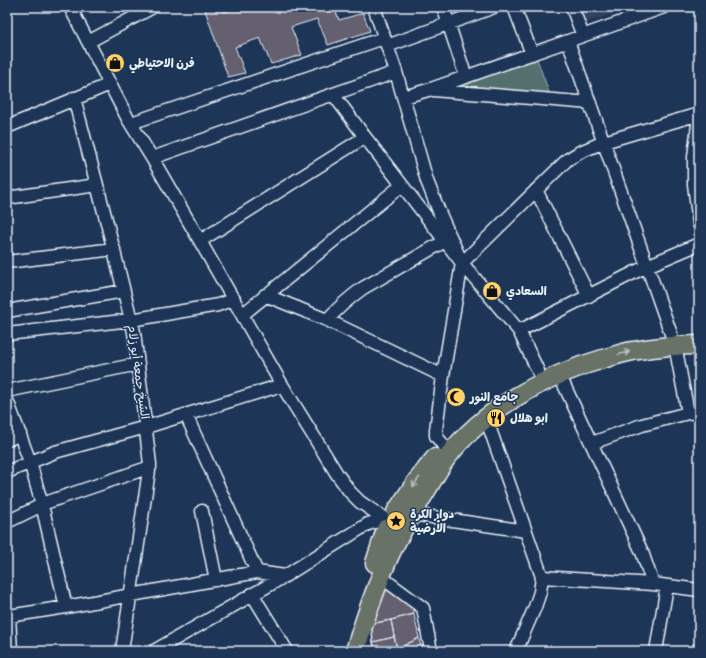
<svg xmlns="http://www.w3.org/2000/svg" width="706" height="658" font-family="Pangolin,'Playpen Sans Arabic',sans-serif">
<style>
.built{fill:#33425e}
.green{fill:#53706e;stroke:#9eb0b3}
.building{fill:#656170;stroke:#e8f1f8}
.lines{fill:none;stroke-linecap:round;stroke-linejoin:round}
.minor-casing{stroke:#e8f1f8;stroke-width:15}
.primary-casing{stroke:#e8f1f8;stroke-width:21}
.minor{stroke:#1d3557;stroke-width:12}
.primary{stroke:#697266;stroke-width:18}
.oneway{stroke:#b5bebe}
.labels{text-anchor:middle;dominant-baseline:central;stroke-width:3;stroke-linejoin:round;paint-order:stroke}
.poi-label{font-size:12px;font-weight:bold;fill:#e8f1f8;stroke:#1d3557;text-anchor:start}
.street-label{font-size:12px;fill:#e8f1f8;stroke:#1d3557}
</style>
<rect width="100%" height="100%" fill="#1d3557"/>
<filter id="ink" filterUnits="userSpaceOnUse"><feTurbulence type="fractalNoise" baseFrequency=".025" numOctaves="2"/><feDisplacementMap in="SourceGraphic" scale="8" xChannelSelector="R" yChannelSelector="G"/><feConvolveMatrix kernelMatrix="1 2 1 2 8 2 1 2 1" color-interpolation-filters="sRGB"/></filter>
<g filter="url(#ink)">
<!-- built -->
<path class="built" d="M578,7h55l-49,16z"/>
<!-- green -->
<path class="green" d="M537,59l14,39 -92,-11z"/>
<!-- building -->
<path class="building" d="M204,7h18l2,5 15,-5h95l5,13 24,-7 7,18 -42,14 -11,-26 -26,8 11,28 -31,9 -11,-26 -25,9 10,26 -17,4z
M384,584l29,24 1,6 -23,6 -21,4z
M414,614l5,24 -22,11 -6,-29z
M391,620l3,17 -21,5 -3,-18z
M394,637l3,12 -4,2h-18l-2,-9z
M419,638l3,13h-24l-1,-2z"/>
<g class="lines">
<!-- minor casing -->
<g class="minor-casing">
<path id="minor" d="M70,7l58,112 24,39 48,83 82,144 55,89 13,18 10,10 25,17
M374,7l22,65 31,109 13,33 22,49 -19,113 -7,54v6l8,10
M443,7l23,70
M514,7l18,47
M572,7l11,29
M568,41l103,293
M88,42l65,-35
M387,46l107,-39
M433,90l157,13
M333,94l32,43 97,126 57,68 19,40
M404,97l24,-7 140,-49 96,-34
M74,98l33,125 27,109 16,132 -28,187
M699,116l-5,41v27l5,40
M131,123l253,-85
M7,127l103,-43
M152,158l244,-86
M536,190l53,106
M7,198l90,-13
M200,241l165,-104
M7,262l107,-13
M462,263l105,-103 13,-8 24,-10 95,-28
M265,295l62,25 116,56
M7,311l117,-20
M242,315l160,-130
M327,320c11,-12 22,-22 36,-32l82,-47
M519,331l128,-65 52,-22
M7,334l124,-14 87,-15 16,-6
M675,345l13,68
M559,374l83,178 11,32
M7,391l131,-27
M7,400l23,62 12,43 24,102
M186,415l71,157
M486,418l56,159 -2,15 -5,15 -19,44
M7,440l13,-6
M592,443l50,-18 46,-12 11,-1
M7,472l48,-20 91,-25 136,-42
M202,511l14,69
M412,514l114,17
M7,522l41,-20 102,-35
M381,577l42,31 8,43
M542,577l111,7 46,6
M252,594l35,57
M7,614l2,2 2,35
M9,616l57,-9 191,-35 28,4
M365,628l1,13 2,10
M154,651l131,-75 70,-44 13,-8 17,-5
M656,651l11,-65
M697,651l2,-3"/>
</g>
<!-- primary casing -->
<g class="primary-casing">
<path id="primary" d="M396,512l20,-30 19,-24
M375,563l11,-34
M355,651c11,-36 23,-71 39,-105 10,-19 21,-37 32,-55 6,-10 12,-21 19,-31 38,-51 101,-85 161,-102 9,-2 18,-6 27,-7 22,-4 44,-6 66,-6"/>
</g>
<!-- minor -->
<use href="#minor" class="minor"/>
<!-- primary -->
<use href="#primary" class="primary"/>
</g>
<!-- one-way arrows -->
<defs><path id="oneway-shaft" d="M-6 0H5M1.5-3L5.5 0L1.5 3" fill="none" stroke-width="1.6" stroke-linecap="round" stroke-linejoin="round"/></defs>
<g class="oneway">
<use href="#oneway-shaft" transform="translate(624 353) rotate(-16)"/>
<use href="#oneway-shaft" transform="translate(416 482) rotate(126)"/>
</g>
</g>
<!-- icons -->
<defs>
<g id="shop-disc" transform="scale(1)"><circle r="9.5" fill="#ffd166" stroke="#1d3557"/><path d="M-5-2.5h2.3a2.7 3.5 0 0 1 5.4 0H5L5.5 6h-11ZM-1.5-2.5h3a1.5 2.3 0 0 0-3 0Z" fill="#111"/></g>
<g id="mosque-disc" transform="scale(1)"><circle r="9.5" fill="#ffd166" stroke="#1d3557"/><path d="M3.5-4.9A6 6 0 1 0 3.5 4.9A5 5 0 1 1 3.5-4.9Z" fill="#111"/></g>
<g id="restaurant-disc" transform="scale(1)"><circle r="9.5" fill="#ffd166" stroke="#1d3557"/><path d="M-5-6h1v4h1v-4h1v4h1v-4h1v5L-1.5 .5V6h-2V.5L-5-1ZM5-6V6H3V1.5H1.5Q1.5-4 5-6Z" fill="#111"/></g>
<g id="sight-disc" transform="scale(1)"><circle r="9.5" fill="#ffd166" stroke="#1d3557"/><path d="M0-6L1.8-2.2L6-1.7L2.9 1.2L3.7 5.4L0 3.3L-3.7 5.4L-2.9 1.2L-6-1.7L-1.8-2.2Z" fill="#111"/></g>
</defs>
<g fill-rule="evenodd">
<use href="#shop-disc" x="115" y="63"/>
<use href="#shop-disc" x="492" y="291"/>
<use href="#mosque-disc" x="456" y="397"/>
<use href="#restaurant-disc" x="496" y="418"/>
<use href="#sight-disc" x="396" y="521"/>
</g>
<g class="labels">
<!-- poi labels -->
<g class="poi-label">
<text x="129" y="63">فرن الاحتياطي</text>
<text x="506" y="291">السعادي</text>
<text x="470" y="397">جامع النور</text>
<text x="510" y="418">ابو هلال</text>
<text x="410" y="514">دوار الكرة<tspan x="410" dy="14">الأرضية</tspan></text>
</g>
<!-- street labels -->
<g class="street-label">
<text transform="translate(138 372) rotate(82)">الشيخ جمعة أبو زلام</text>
</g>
</g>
<!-- margin -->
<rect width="706" height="658" fill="none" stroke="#1d3557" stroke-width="24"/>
<rect x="12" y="12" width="682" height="634" fill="none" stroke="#e8f1f8" stroke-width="1.5" filter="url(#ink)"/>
</svg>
